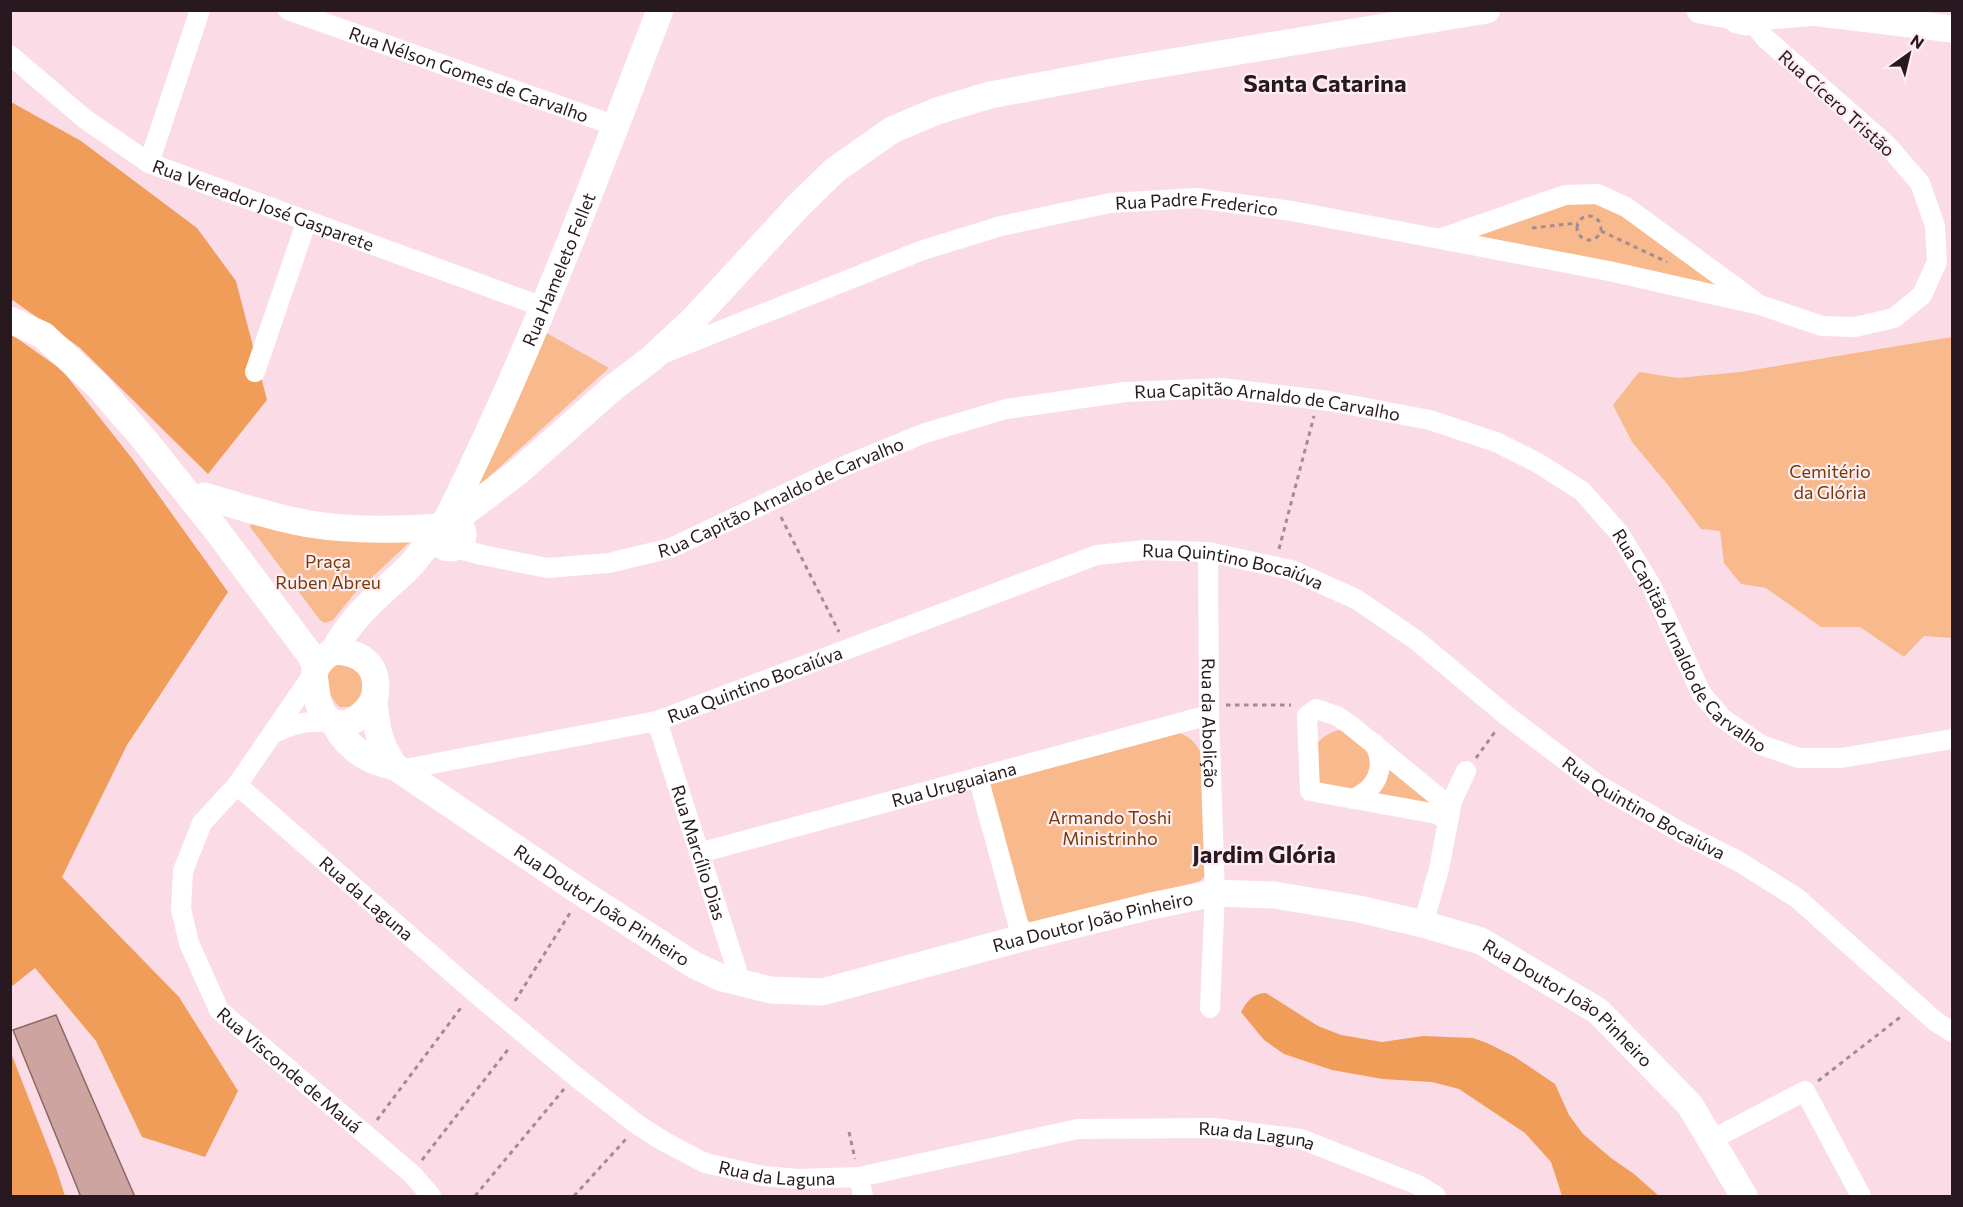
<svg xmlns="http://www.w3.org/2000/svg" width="1963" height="1207" font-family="Commissioner,sans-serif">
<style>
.green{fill:#f8ba8c}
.forest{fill:#f09d5a}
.building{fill:#cea4a0;stroke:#8d6863;stroke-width:1.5}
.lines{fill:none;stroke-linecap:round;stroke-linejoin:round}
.path{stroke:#a38b94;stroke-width:3;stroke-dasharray:4.5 4.5;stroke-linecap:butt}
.street{stroke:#fff;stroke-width:20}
.secondary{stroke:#fff;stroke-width:27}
.labels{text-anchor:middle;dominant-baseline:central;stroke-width:4.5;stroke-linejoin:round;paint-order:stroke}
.street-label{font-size:18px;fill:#27191f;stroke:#feedf3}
.park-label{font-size:18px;fill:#723d08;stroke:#feedf3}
.district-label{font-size:24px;font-weight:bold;fill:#27191f;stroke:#feedf3}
</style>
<rect width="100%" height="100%" fill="#fbdbe6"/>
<!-- green -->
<path class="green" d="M1566,201h30l26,11 109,81 -264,-58z
M543,331l66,37 -139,126z
M1952,337v301l-28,-2 -20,21 -44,-30h-39l-55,-39 -25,-4 -17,-21 -4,-32 -19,-2 -33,-44 -36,-43 -19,-37 26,-33 39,6 62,-6z
M251,524l162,15 -59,55 -21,26 -8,3 -5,-3 -70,-93z
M338,661l21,9c5,17 5,24 -8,37h-11c-9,-7 -17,-24 -12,-36 2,-4 7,-7 10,-10z
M1339,730h11l27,29 -19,35 -39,-7 -5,-40c7,-9 14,-14 25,-17z
M1169,731c16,2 24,7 32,22l4,123 -5,5 -162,45 -12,-6 -38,-135 4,-3z
M1382,761l60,43 -81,-7z"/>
<!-- forest -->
<path class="forest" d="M11,102l70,39 116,87 39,53 31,119 -59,74 -129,-127 -68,-48z
M11,334l51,36 72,91 94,131 -101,153 -65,132 117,120 59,94 -33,66 -63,-20 -46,-96 -61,-73 -24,19z
M1266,993l52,33 23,9 41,7 41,-6 50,2 14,5 28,14 40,27 14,31 14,19 28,24 23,16 25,22h-97l-11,-34 -26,-29 -66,-44 -27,-7 -49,-3 -51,-9 -48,-16 -20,-14 -23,-28c7,-12 11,-18 25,-19z
M11,1053l45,115 9,28h-54z"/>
<!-- building -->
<path class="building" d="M56,1015l79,182h-54l-68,-167z"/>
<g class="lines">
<!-- path -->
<path class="path" d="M1577 228a12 12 0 1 1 24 0a12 12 0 1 1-24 0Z
M1532,228l46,-5
M1601,231l66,31
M781,517l58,115
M1279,549l35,-133
M1226,705h65
M1476,758l21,-29
M515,1001l55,-88
M1818,1081l85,-66
M377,1120l86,-115
M849,1132l6,27
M422,1160l88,-113
M475,1196l89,-107
M574,1196l53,-58"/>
<!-- street -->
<g class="street">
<path id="s1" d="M288,10l328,116"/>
<path id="s2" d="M10,55l75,64 64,44 394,144"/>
<path d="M149,163l51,-153"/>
<path d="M1442,238l123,-43 32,-1 29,13 127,93"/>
<path id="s3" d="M662,354l261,-104 78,-24 109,-23 86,-5 96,13 317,60 151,34 62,21 33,1 39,-9 28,-23 15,-33 -2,-36 -15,-43 -33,-38 -122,-107 -13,-17"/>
<path d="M255,372l52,-152"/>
<path id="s4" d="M456,548l26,7 65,13 62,-5 62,-15 171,-81 83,-34 81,-24 119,-17 97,-4 107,13 101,19 66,22 42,21 44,28 37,42 33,54 49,106 21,25 39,27 38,13h42l111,-19"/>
<path id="s5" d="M1208,552l1,163 6,178 -5,115"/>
<path id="s6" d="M314,673l-77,112 -35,38 -19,48 -2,38 8,34 30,67 193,164 19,22"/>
<path id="s7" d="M657,721l84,262"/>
<path d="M274,733c21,-10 32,-12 55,-11"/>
<path id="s8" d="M400,770l257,-49 440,-166 48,-5 63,2 83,18 65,29 60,41 91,76 91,69 84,48 56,28 59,37 138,123 17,11"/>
<path d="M978,777l44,161"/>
<path id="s9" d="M237,785l236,206 102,85 63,49 25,16 42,22 58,13 35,3 61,-2 219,-48 136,-1 87,11 117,46 18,11"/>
<path d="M1353,799c24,-10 34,-32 21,-56"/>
<path d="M1448,821l-11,-7 -127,-23 -3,-75 9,-7 21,7 12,8 93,76 8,11"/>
<path id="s10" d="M699,853l510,-138"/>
<path d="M1423,924l16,-55 13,-68 14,-30"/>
<path d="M1711,1140l94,-49 56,105"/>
<path d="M859,1177l4,19"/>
</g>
<!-- secondary -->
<g class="secondary">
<path d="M1700,10l34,6"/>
<path d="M1732,10l5,10 10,2 9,-5 2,-7"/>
<path d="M1795,10l157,19"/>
<path d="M1756,17l50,-4"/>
<path d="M10,320l33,15 54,50 46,53 72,90 96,128 5,12"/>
<path d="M204,496c35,10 70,22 106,28 41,7 88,6 129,3"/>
<circle cx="450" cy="535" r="13"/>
<path d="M452,522l66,-50 96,-85 37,-28 43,-40 104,-113 37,-36 57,-40 45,-19 53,-16 134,-25 363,-60"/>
<path id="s11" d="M445,523c83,-165 149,-340 215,-513"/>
<path d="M334,651c30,1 48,17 40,50 -22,31 -53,34 -58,-11 0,-6 -3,-13 -1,-19 2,-8 11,-16 19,-20z"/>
<path d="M334,651c16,-33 45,-56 71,-80 12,-11 22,-27 32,-40"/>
<path d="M374,701c3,30 4,39 20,65"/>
<path id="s12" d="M336,725c6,16 26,32 42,37 7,3 15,3 22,8l182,123 112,72 28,13 49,12 51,2 200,-54 129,-32 64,-13 59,2 85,14 64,15 58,17 117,70 92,94 54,91"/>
</g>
</g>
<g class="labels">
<!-- street labels -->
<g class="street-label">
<text stroke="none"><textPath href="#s1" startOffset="192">Rua Nélson Gomes de Carvalho</textPath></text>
<text transform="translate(1837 103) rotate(42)">Rua Cícero Tristão</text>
<text stroke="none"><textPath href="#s2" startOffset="298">Rua Vereador José Gasparete</textPath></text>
<text stroke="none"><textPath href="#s3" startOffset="561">Rua Padre Frederico</textPath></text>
<text stroke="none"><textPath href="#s11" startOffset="278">Rua Hameleto Fellet</textPath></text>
<text stroke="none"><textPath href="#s4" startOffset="846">Rua Capitão Arnaldo de Carvalho</textPath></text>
<text stroke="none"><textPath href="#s4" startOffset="340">Rua Capitão Arnaldo de Carvalho</textPath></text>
<text stroke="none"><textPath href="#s8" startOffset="870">Rua Quintino Bocaiúva</textPath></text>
<text stroke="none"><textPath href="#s4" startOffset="1366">Rua Capitão Arnaldo de Carvalho</textPath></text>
<text stroke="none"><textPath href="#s8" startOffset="366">Rua Quintino Bocaiúva</textPath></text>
<text stroke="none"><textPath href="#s5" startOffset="171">Rua da Abolição</textPath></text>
<text stroke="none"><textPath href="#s10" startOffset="264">Rua Uruguaiana</textPath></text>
<text stroke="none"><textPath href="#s8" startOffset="1356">Rua Quintino Bocaiúva</textPath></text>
<text stroke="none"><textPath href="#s7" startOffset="138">Rua Marcílio Dias</textPath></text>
<text stroke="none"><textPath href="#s9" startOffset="172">Rua da Laguna</textPath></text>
<text stroke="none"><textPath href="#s12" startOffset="324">Rua Doutor João Pinheiro</textPath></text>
<text stroke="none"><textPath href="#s12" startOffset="846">Rua Doutor João Pinheiro</textPath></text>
<text stroke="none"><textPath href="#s12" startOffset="1350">Rua Doutor João Pinheiro</textPath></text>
<text stroke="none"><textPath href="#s6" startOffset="478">Rua Visconde de Mauá</textPath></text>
<text stroke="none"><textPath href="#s9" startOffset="1162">Rua da Laguna</textPath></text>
<text stroke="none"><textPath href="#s9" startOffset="676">Rua da Laguna</textPath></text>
</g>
<!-- park labels -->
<g class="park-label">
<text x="1830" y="471">Cemitério<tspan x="1830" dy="21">da Glória</tspan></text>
<text x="328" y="561">Praça<tspan x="328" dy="21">Ruben Abreu</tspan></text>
<text x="1110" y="817">Armando Toshi<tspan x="1110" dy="21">Ministrinho</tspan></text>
</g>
<!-- district labels -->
<g class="district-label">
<text x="1325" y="82">Santa Catarina</text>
<text x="1264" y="853">Jardim Glória</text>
</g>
</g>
<!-- border -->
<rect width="1963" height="1207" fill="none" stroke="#27191f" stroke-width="24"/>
<!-- north arrow -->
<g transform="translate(1909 54) rotate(34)" stroke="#feedf3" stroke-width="4.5" paint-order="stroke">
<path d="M0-4.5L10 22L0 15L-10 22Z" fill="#27191f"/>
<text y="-9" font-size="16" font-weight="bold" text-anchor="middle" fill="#27191f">N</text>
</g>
</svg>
